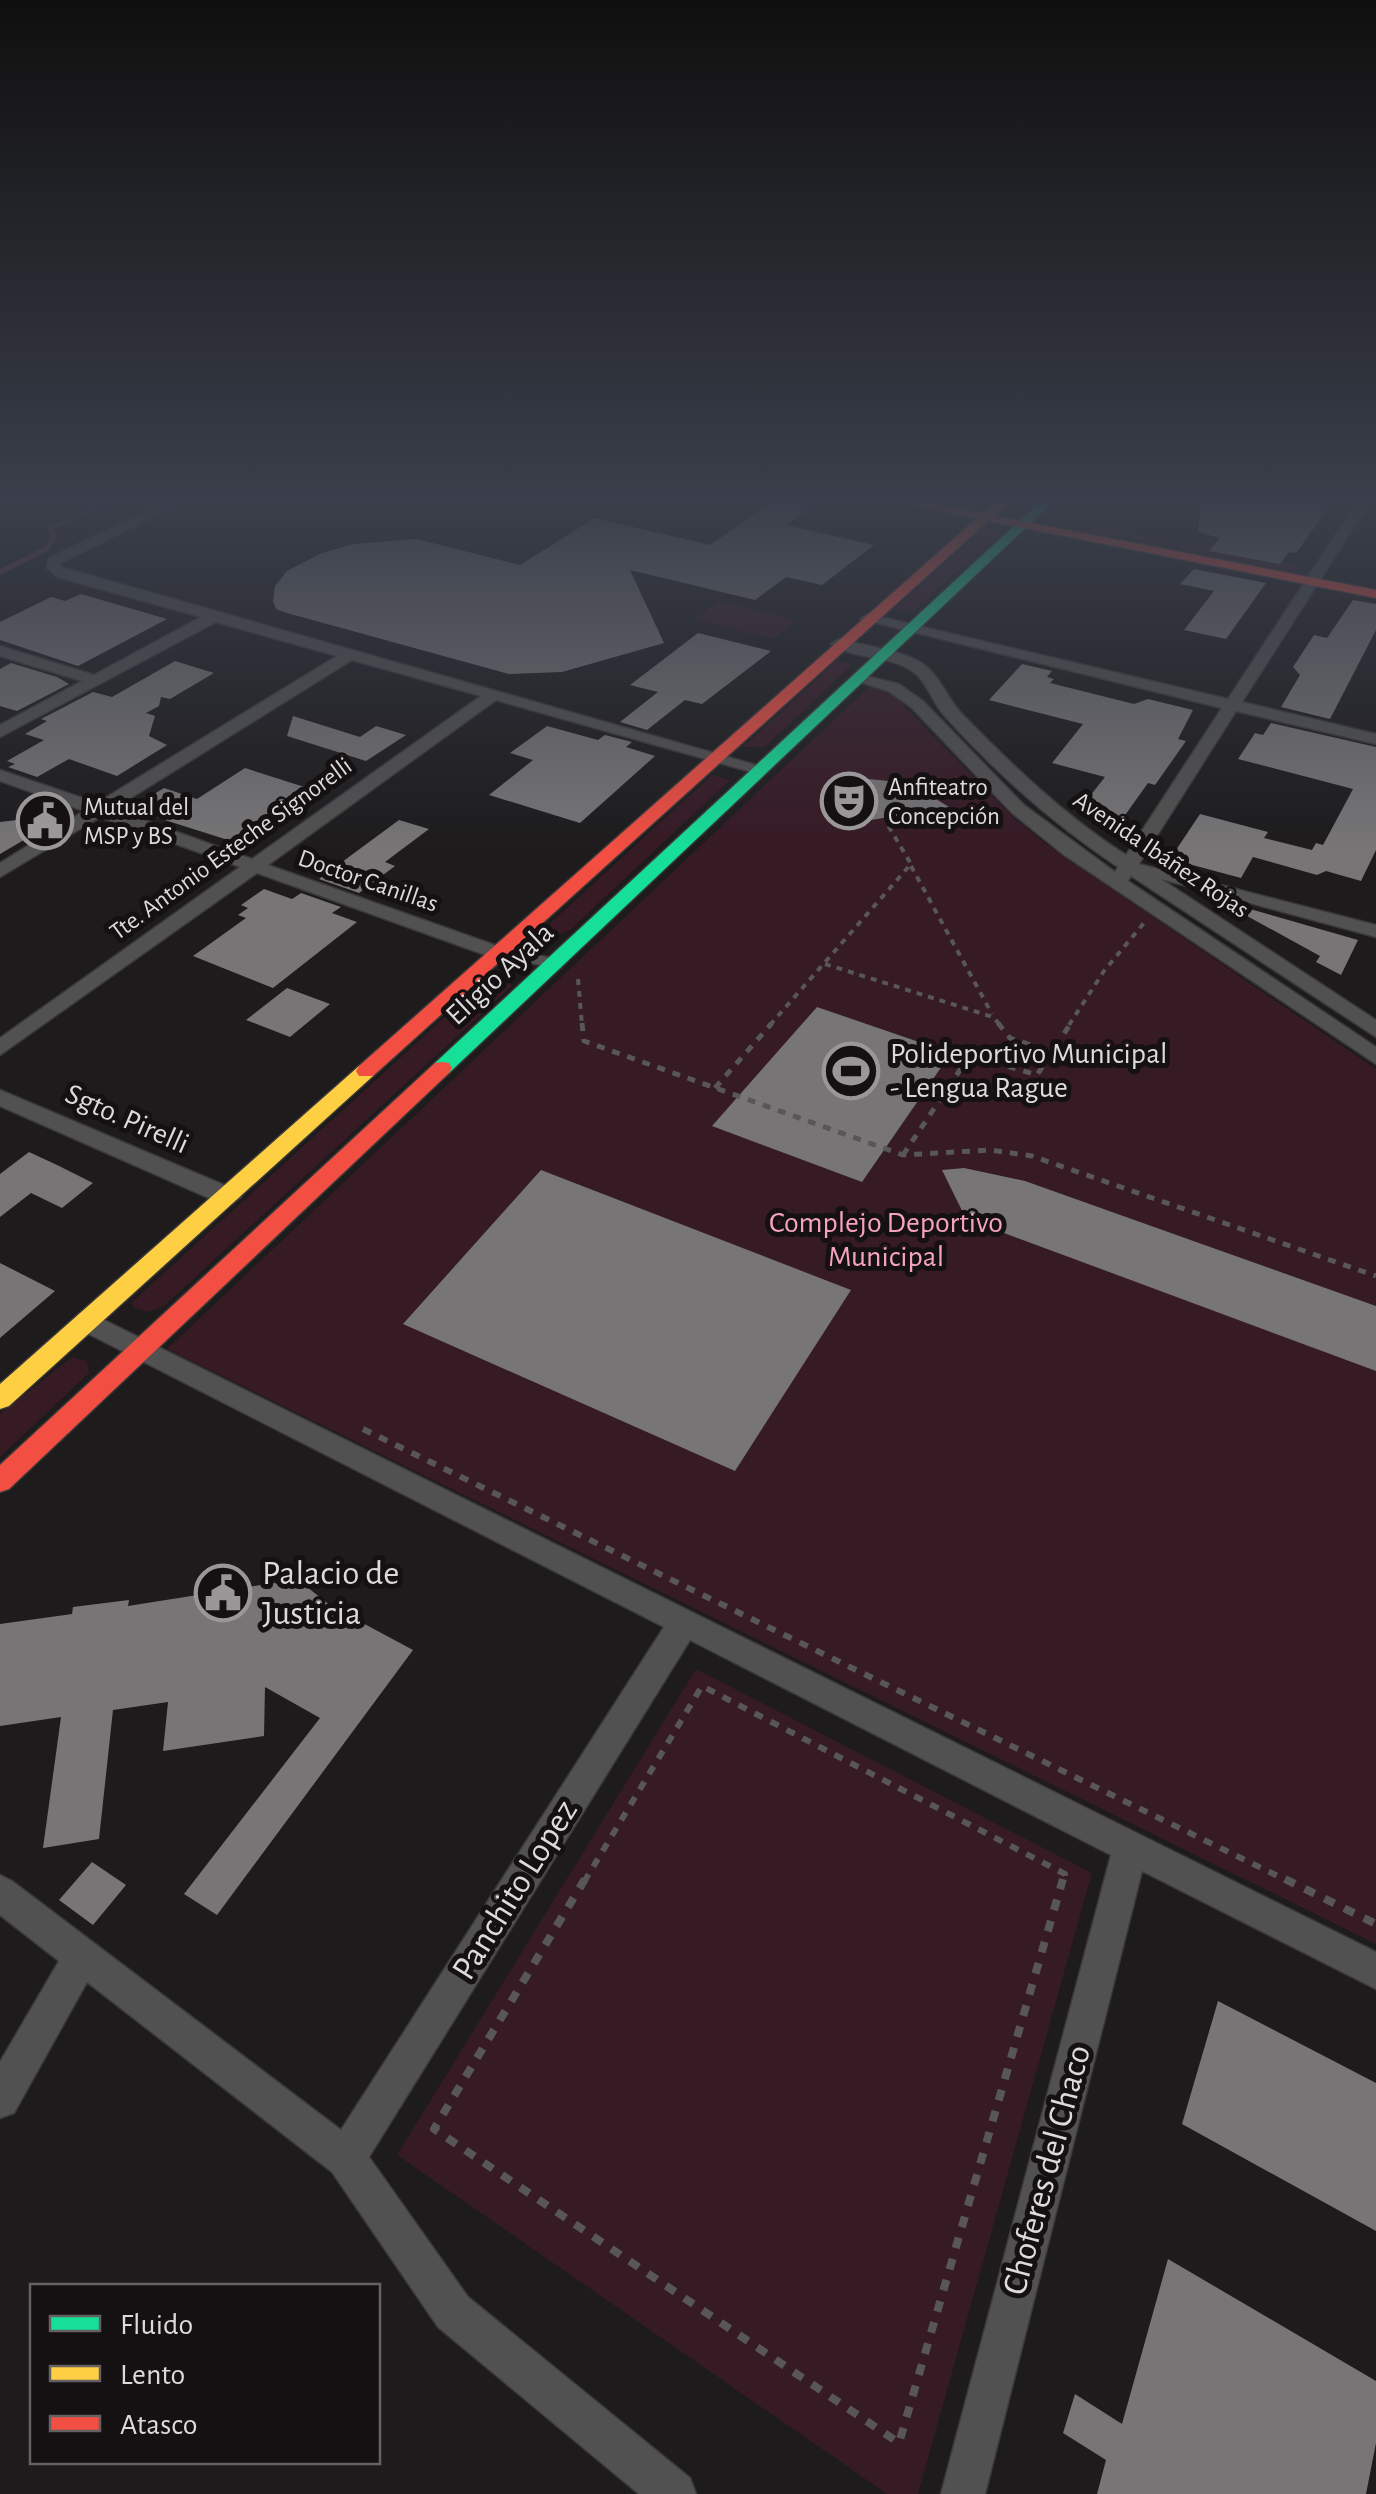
<svg xmlns="http://www.w3.org/2000/svg" width="1376" height="2494" font-family="'Alegreya Sans',sans-serif">
<style>
.green{fill:#361a24}
.lines{fill:none;stroke-linecap:round;stroke-linejoin:round}
.stream{stroke:#633645;stroke-width:5}
.building{fill:#777576}
.street-casing{stroke:#3a3839;stroke-width:3}
.fast-casing{stroke:#3a3839;stroke-width:3}
.slow-casing{stroke:#3a3839;stroke-width:3}
.jam-casing{stroke:#3a3839;stroke-width:3}
.path-far3{stroke:#585658;stroke-width:4;stroke-dasharray:6 6;stroke-linecap:butt}
.path-far2{stroke:#585658;stroke-width:5;stroke-dasharray:8 8;stroke-linecap:butt}
.path-far1{stroke:#585658;stroke-width:6;stroke-dasharray:9 9;stroke-linecap:butt}
.path{stroke:#585658;stroke-width:8;stroke-dasharray:11 11;stroke-linecap:butt}
.street{fill:#525151;fill-rule:evenodd}
.fast{fill:#16e098;fill-rule:evenodd}
.slow{fill:#ffcf43;fill-rule:evenodd}
.jam{fill:#f24e42;fill-rule:evenodd}
.labels{text-anchor:middle;dominant-baseline:central;stroke-width:10;stroke-linejoin:round;paint-order:stroke}
.far-poi-label{font-size:25px;fill:#dddadb;stroke:#151112;text-anchor:start}
.far-street-label{font-size:25px;fill:#dddadb;stroke:#151112}
.street-label{font-size:30px;fill:#dddadb;stroke:#151112}
.poi-label{font-size:30px;fill:#dddadb;stroke:#151112;text-anchor:start}
.park-label{font-size:30px;fill:#f6a3bd;stroke:#151112}
.near-poi-label{font-size:35px;fill:#dddadb;stroke:#151112;text-anchor:start}
.near-street-label{font-size:35px;fill:#dddadb;stroke:#151112}
</style>
<rect width="100%" height="100%" fill="#1d1b1c"/>
<!-- green -->
<path class="green" d="M1064,520l232,44 5,5 -6,4 -236,-48z
M984,528l17,3 -87,80 -20,-1z
M719,601l77,19 -23,19 -78,-20z
M838,660l14,5 -87,82h-22z
M870,686l15,2 11,10 120,122 34,27 326,222v875l-1209,-595z
M712,775l18,5 -160,150 -12,5 -11,-4 -1,-4z
M503,976l9,10 -347,319 -16,7 -15,-4 -3,-5 358,-326z
M72,1357l15,4 2,12 -89,84v-43z
M696,1669l396,204 -174,621h-31l-490,-339z"/>
<g class="lines">
<!-- stream -->
<path class="stream" d="M0,572l48,-24 6,-11 -4,-8 67,-30"/>
</g>
<!-- building -->
<path class="building" d="M775,499l37,7 -26,19 88,20 -52,40 -36,-8 -31,23 -125,-30 34,73 -102,29 -53,2 -222,-61 -11,-4 -3,-8 2,-15 12,-15 35,-18 31,-9 64,-5 103,26 75,-47 115,27z
M1201,499h108l23,4 -36,50 -7,-1 -9,12 -71,-13 11,-13 -22,-6z
M1194,569l72,14 -40,56 -42,-9 30,-39 -34,-7z
M81,594l86,25 -89,47 -78,-26v-18l51,-25 14,4z
M1353,600l23,4v26l-46,89 -49,-12 19,-32 -7,-8 21,-32 13,3z
M698,633l73,18 -69,53 -17,-4 -38,30 -27,-8 38,-30 -28,-7z
M175,661l39,12 -44,26 -9,-2 -2,9 -13,7 9,3 -6,20 18,9 -50,31 -48,-17 -32,18 -29,-10 7,-3 -8,-3 37,-21 -19,-6 22,-13 -6,-2 52,-27 19,5z
M11,663l46,14 12,7 -52,27 -17,-5v-37z
M1022,664l30,7 -5,6 7,2 -4,4 84,21 14,-5 45,11 -15,29 8,2 -31,44 -7,-2 -25,35 -41,-12 23,-29 -53,-14 31,-39 -94,-24z
M293,716l67,21 16,-11 30,9 -40,26 -79,-25z
M1271,723l105,24v103l-15,31 -35,-10 -9,4 -64,-18 -12,21 -71,-19 30,-45 68,18 -4,6 48,12 4,-7 7,2 30,-56 -115,-30 17,-26 8,2z
M547,726l51,14 7,-5 27,7 -6,5 29,9 -75,67 -91,-28 44,-35 -23,-7z
M245,768l72,23 -70,55 -117,-37 34,-21 33,11z
M868,779l42,4 39,24 -102,17 -13,-11 -2,-14 12,-13z
M68,814l-68,40v-32z
M399,820l30,9 -44,33 10,4 -36,27 -40,-14z
M264,889l28,10 9,-6 40,14 -9,6 25,9 -84,66 -80,-32 53,-38 -8,-3 10,-7 -7,-3z
M1250,909l108,31 -17,35 -25,-13 4,-6 -73,-40z
M287,988l43,16 -40,33 -44,-17z
M817,1007l134,46 -89,129 -150,-56z
M29,1152l28,13 36,18 -31,25 -31,-15 -31,24v-43z
M964,1168l61,13 351,125v65l-380,-141 -26,-3 -28,-57z
M541,1170l310,120 -116,181 -332,-147z
M0,1263l55,28 -55,47z
M273,1583l34,4 24,19 82,44 -196,265 -33,-21 136,-176 -55,-31 -1,49 -101,15 5,-49 -55,8 -14,129 -56,9 18,-131 -61,9v-102l72,-10 1,-7 56,-7 -1,6z
M92,1862l34,23 -33,40 -34,-25z
M1218,2001l158,82v148l-194,-107z
M1168,2259l208,122v62l-10,51h-269l9,-34 -43,-27 12,-39 47,30z"/>
<g class="lines">
<!-- street casing -->
<g class="street-casing">
<path id="street" d="M172,499h17l-128,64v4l709,202 -15,4 -259,-73 -228,165 235,83 58,12v8l-70,-11 -234,-84 -257,182v-17l240,-171 -140,-50 -100,60v-14l84,-52 -84,-30v-11l97,33 240,-147 -121,-34 -216,115v-12l82,-44 -82,-25v-10l94,29 107,-58 -144,-40 -10,-9 2,-10zM352,660l129,36 -229,163 -139,-50z
M1359,499h13l-130,203 134,32v10l-140,-33 -97,153 237,61v12l-215,-58 215,141v17l-245,-161 -3,5 248,166v17l-312,-209 -52,-42 -101,-106 -23,-16 -38,-12 8,-5 41,10 24,17 101,104 91,67 3,-5c-65,-43 -123,-95 -175,-153 -10,-12 -15,-28 -26,-39 -22,-21 -62,-14 -86,-31l8,-5c25,7 59,10 81,23 20,12 27,37 43,53 51,52 102,101 163,140l96,-147 -362,-89 8,-5 360,85z
M0,1090l238,101 3,6 -12,8 -9,-2 -220,-97z
M88,1312l1288,640v37l-234,-118 -157,623h-44l170,-639 -421,-215 -321,517 99,140 222,181 6,16h-57l-201,-167 -106,-155 -245,-190 -73,131 -14,5v-56l59,-101 -59,-46v-40l12,6 329,249 323,-503 -585,-298 -4,-7 4,-7z"/>
</g>
<!-- fast casing -->
<g class="fast-casing">
<path id="fast" d="M1043,499h13l-607,574h-14l-3,-5 3,-5z"/>
</g>
<!-- slow casing -->
<g class="slow-casing">
<path id="slow" d="M366,1065l10,6 -3,5 -364,330 -9,3v-25l359,-318z"/>
</g>
<!-- jam casing -->
<g class="jam-casing">
<path id="jam" d="M886,499h23l74,14 16,-14h13l-17,17 381,74v8l-388,-77 -615,555h-14l-3,-5 3,-5 617,-547z
M442,1062l7,1 3,5 -3,5 -440,416 -9,3v-27l435,-402z"/>
</g>
<!-- path-far3 -->
<path class="path-far3" d="M911,866l81,148
M825,964l168,53 7,8
M578,979l4,46
M770,1025l141,-161 -25,-42
M1069,1025l35,-54 40,-48"/>
<!-- path-far2 -->
<path class="path-far2" d="M582,1023l2,18 319,114 87,-5 42,6 344,120
M998,1023l12,15 42,14
M715,1088l57,-65
M903,1155l67,-100 67,20 34,-52"/>
<!-- path-far1 -->
<path class="path-far1" d="M363,1429l927,453
M584,1882l118,-196 363,188 -2,8"/>
<!-- path -->
<path class="path" d="M585,1879l-151,250 465,314 164,-564
M1285,1879l91,45"/>
<!-- street -->
<use href="#street" class="street"/>
<!-- fast -->
<use href="#fast" class="fast"/>
<!-- slow -->
<use href="#slow" class="slow"/>
<!-- jam -->
<use href="#jam" class="jam"/>
</g>
<!-- sky -->
<linearGradient id="sky" x2="0" y2="1"><stop stop-color="#100f0f"/><stop offset="0.59" stop-color="#3a3f4b"/><stop offset="1" stop-color="#3a3f4b" stop-opacity="0"/></linearGradient>
<rect width="1376" height="848" fill="url(#sky)"/>
<!-- icons -->
<defs>
<g id="theatre-ring" transform="scale(2.875)"><circle r="9.5" fill="#151112" stroke="#9a9798" stroke-width="1.5"/><path d="M-5-5.5Q0-4 5-5.5V0Q5 5 0 6Q-5 5-5 0ZM-3.3-2.5H-1v1.5H-3.3ZM1-2.5H3.3v1.5H1ZM-2.8 1Q0 5.5 2.8 1Z" fill="#9a9798"/></g>
<g id="civic-ring" transform="scale(2.875)"><circle r="9.5" fill="#151112" stroke="#9a9798" stroke-width="1.5"/><path d="M-.6-6.5H3V-4.5H.6V-3L4-1V1h2V6H-6V1h2V-1L-.6-3ZM-1.2 2.5V6h2.4V2.5Z" fill="#9a9798"/></g>
<g id="stadium-ring" transform="scale(2.875)"><circle r="9.5" fill="#151112" stroke="#9a9798" stroke-width="1.5"/><path d="M0-5a6.5 5 0 1 0 0 10a6.5 5 0 1 0 0-10ZM-3.5-1.8h7v3.6h-7Z" fill="#9a9798"/></g>
</defs>
<g fill-rule="evenodd">
<use href="#theatre-ring" x="849" y="801"/>
<use href="#civic-ring" x="45" y="821"/>
<use href="#stadium-ring" x="851" y="1071"/>
<use href="#civic-ring" x="223" y="1593"/>
</g>
<g class="labels">
<!-- far-poi labels -->
<g class="far-poi-label">
<text x="888" y="787">Anfiteatro<tspan x="888" dy="29">Concepción</tspan></text>
<text x="84" y="807">Mutual del<tspan x="84" dy="29">MSP y BS</tspan></text>
</g>
<!-- far-street labels -->
<g class="far-street-label">
<text transform="translate(231 849) rotate(-36)">Tte. Antonio Esteche Signorelli</text>
<text transform="translate(1161 855) rotate(34)">Avenida Ibáñez Rojas</text>
<text transform="translate(368 881) rotate(19)">Doctor Canillas</text>
</g>
<!-- street labels -->
<g class="street-label">
<text transform="translate(500 974) rotate(-43)">Eligio Ayala</text>
<text transform="translate(127 1119) rotate(24)">Sgto. Pirelli</text>
</g>
<!-- poi labels -->
<g class="poi-label">
<text x="890" y="1054">Polideportivo Municipal<tspan x="890" dy="34">- Lengua Rague</tspan></text>
</g>
<!-- park labels -->
<g class="park-label">
<text x="886" y="1223">Complejo Deportivo<tspan x="886" dy="34">Municipal</tspan></text>
</g>
<!-- near-poi labels -->
<g class="near-poi-label">
<text x="262" y="1573">Palacio de<tspan x="262" dy="40">Justicia</tspan></text>
</g>
<!-- near-street labels -->
<g class="near-street-label">
<text transform="translate(515 1890) rotate(-58)">Panchito Lopez</text>
<text transform="translate(1047 2170) rotate(-75)">Choferes del Chaco</text>
</g>
</g>
<!-- legend -->
<rect x="30" y="2284" width="350" height="180" fill="#151112" stroke="#656162" stroke-width="2.5"/>
<rect x="50" y="2316" width="50" height="15" fill="#16e098" stroke="#656162" stroke-width="2.5"/>
<text x="120" y="2334" font-size="30" fill="#dddadb">Fluido</text>
<rect x="50" y="2366" width="50" height="15" fill="#ffcf43" stroke="#656162" stroke-width="2.5"/>
<text x="120" y="2384" font-size="30" fill="#dddadb">Lento</text>
<rect x="50" y="2416" width="50" height="15" fill="#f24e42" stroke="#656162" stroke-width="2.5"/>
<text x="120" y="2434" font-size="30" fill="#dddadb">Atasco</text>
</svg>
